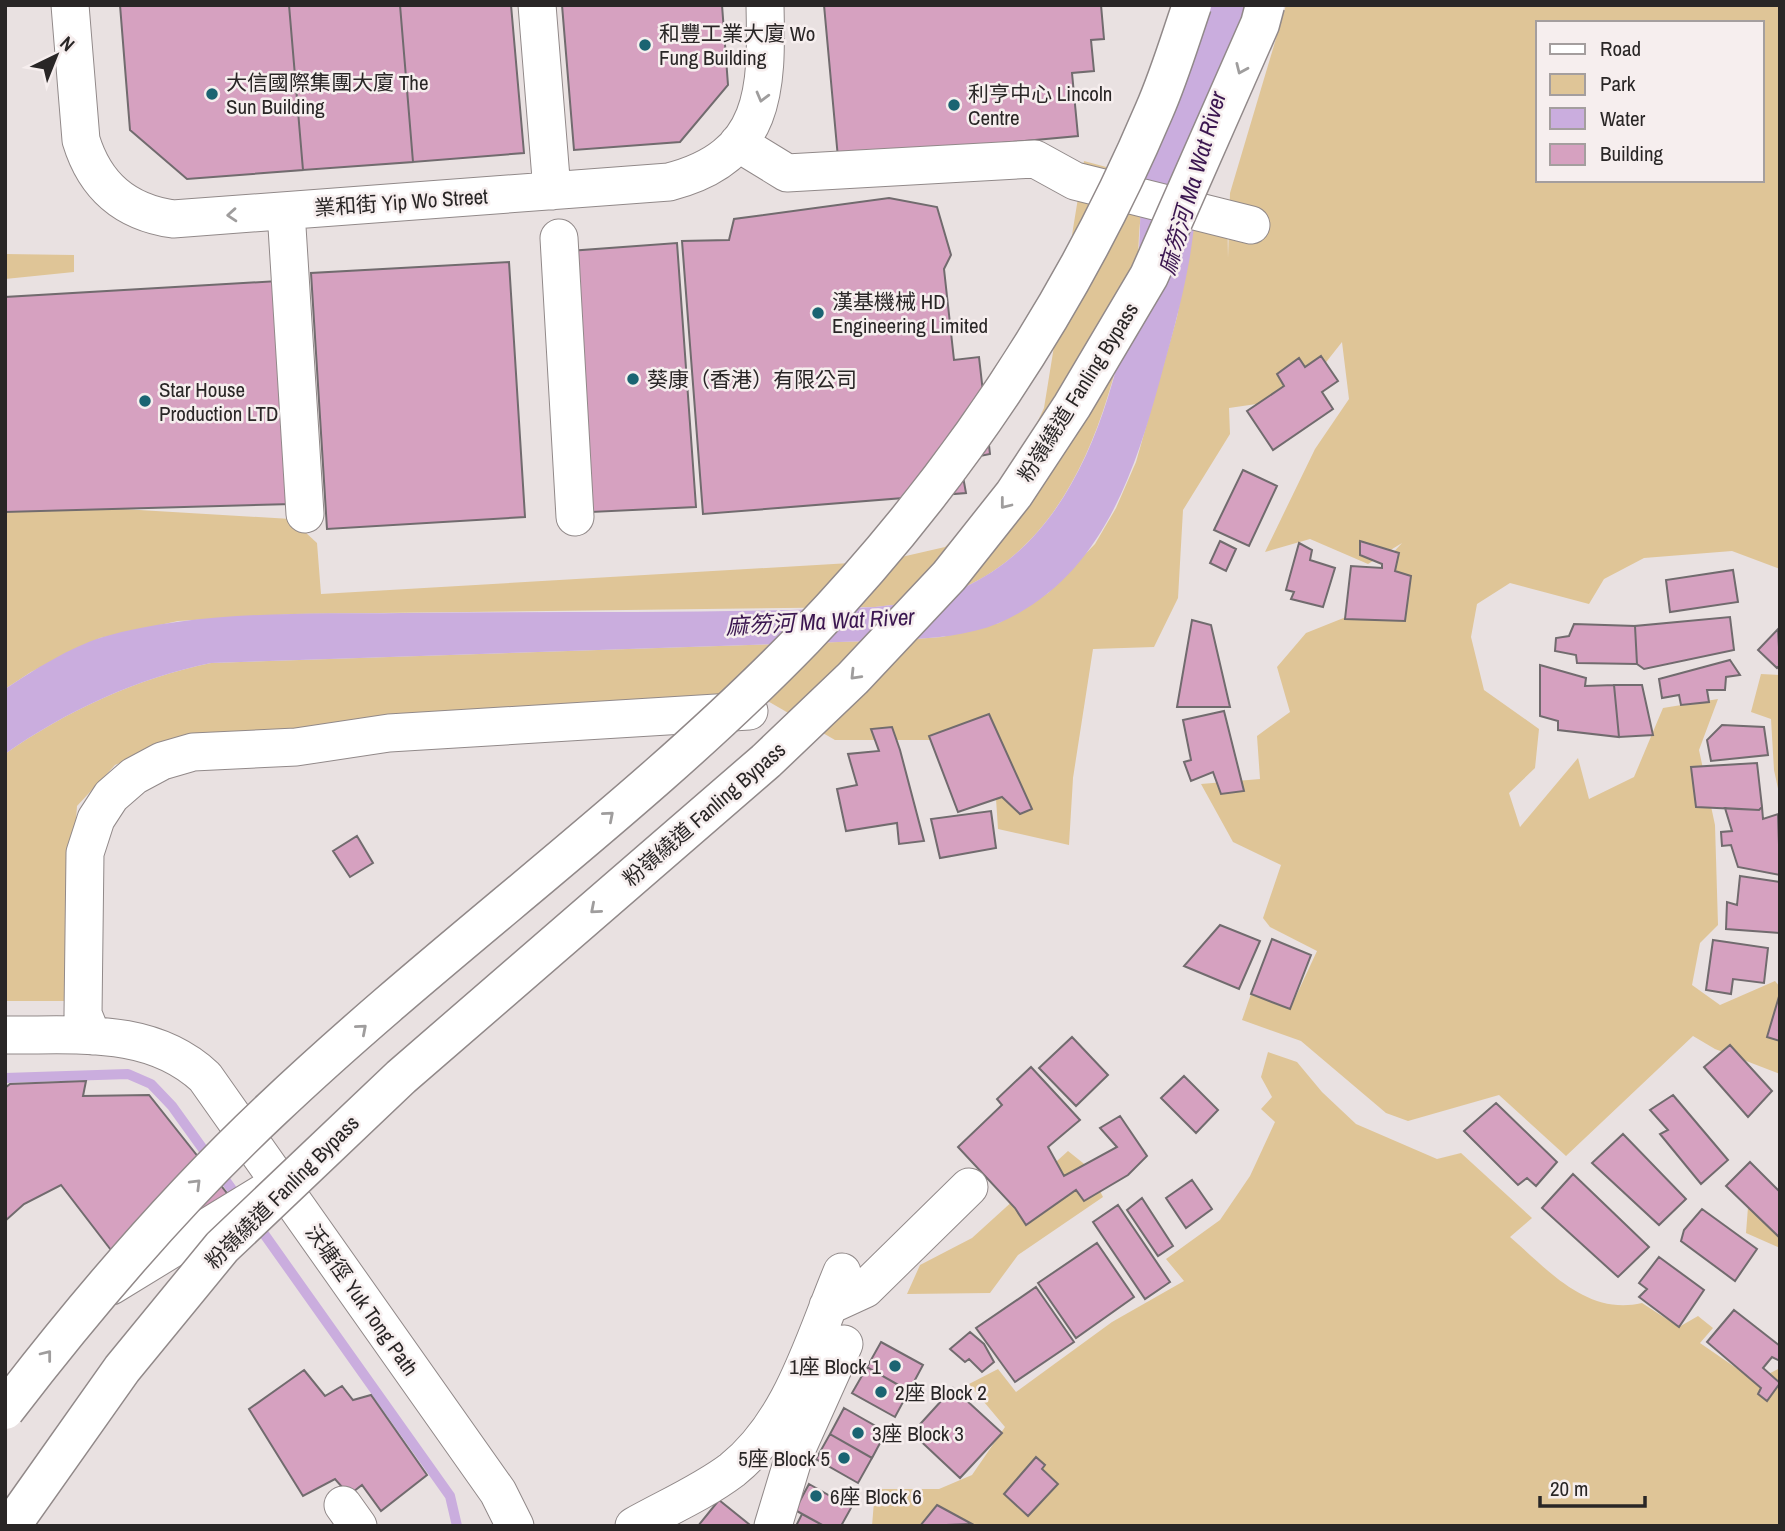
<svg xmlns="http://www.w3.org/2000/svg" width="1785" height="1531" font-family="'Archivo Narrow','Noto Sans TC',sans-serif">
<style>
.green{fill:#dfc597;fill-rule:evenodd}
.water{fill:#caadde}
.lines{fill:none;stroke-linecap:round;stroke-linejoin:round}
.stream{stroke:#caadde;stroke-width:10}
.building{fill:#d6a1c0;stroke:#716b6e;stroke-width:2}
.minor-casing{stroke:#918989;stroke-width:39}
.minor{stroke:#fff;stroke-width:37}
.highway-bridge-casing{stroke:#918989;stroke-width:41;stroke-linecap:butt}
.highway-bridge{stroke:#fff;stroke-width:38}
.oneway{stroke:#9f9d9d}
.poi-dot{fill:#1b6472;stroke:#f6eeee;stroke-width:2.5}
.labels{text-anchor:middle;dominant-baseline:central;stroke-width:5;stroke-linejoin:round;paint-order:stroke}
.poi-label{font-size:21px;fill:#292626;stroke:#f6eeee;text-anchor:start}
.street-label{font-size:21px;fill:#292626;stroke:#f6eeee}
.water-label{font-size:23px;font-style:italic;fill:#3b1650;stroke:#f6eeee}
</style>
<rect width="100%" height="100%" fill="#e9e1e1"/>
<!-- green -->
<path class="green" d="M1173,5h38c-24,66 -50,134 -68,202 -6,22 -3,46 -7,68 -21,116 -55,259 -173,313 -26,12 -60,16 -88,19l-581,7 -116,7 -78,17 -69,34 -26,17v-187l286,17 26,24 4,51 563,-33 61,-14 60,-56 39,-83 40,-247 37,10z
M1286,5h494v564l-48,-18 -88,7 -40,21 -15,25 -79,-21 -33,21 -6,33 13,53 55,39 -4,39 -26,25 11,34 58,-69 11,41 45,-22 29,-69 55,-9 -19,51 16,75 3,100 -18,18 -8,42 28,20 55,-24 5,6v87l-65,-25 -22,-13 -127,120 -67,-61 -91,26 -22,-8 -85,-72 -59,-21 9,-26 39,15 27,-58 -47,-24 -7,-9 18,-53 -48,-23 -32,-58 59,-5 -3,-43 33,-24 -13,-45 29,-34 55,-22 28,-54 13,-14 -34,21 -58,-25 -45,13 50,-103 34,-50 -7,-57 -41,52 -23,7 -49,7 1,26 -47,76 -5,88 -24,49 -61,2 -20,129 -4,67 -71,-16 -7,-106 -50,17h-106l-76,-44 -587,46 -57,23 -38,41 -13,195h-59v-247c61,-43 133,-76 206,-91l689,-23 42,-3 57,-14 49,-30 47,-49 21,-36 20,-46 41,-145 23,-123 27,8 1,56 2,-65zM1538,23h224v157h-224z
M5,254l69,1v17l-69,7z
M1761,674l19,1v123l-6,-28 -3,-51 -20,-7z
M1268,1052l29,10 25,30 34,32 81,35 24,-6 71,65 -22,19c38,33 77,79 132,66l37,24 19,-11 15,12 -13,15 55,38 25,-13v158h-908l3,-37h64l33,-14 33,-48 -36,-43 29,-15 18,23 96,-70 72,-41 -18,-22 54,-39 30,-44 25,-54 -14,-13 11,-12 -11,-20z
M1068,1151l20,16 15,30 -85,58 -28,38 -83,1 13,-29 52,-27z
M1780,1205v43l-34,-15 2,-26z"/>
<!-- water -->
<path class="water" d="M1211,5h44c-18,63 -41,125 -55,189 -6,24 -7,49 -12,73 -7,38 -18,76 -28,113 -27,98 -61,199 -161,243 -31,13 -66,15 -99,17l-689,23c-73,15 -145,48 -206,91v-65c29,-19 65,-42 98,-52 96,-27 201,-23 300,-24 157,-2 315,1 472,-6 28,-3 62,-7 88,-19 118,-54 153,-197 173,-313 6,-32 2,-65 8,-96 3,-18 14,-37 21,-55 15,-39 31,-79 46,-119z"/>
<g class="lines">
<!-- stream -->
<path class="stream" d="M5,1078l123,-4 23,10 21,22 69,96
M257,1224l193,272 7,30"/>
</g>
<!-- building -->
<path class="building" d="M120,5h169l14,165 -116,9 -57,-49z
M289,5h111l13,157 -110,8z
M400,5h111l13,148 -111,9z
M562,5h160l6,80 -48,57 -106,8z
M824,5h277l3,34 -13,1 3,31 -22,2 6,63 -240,22z
M889,198l48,9 14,48 -7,14 10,91 25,-3 11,97 -30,6 6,33 -263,21 -21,-273 47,-1 5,-21z
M677,243l19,264 -105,5 -22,-261z
M509,262l16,255 -198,12 -16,-256z
M278,281l14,223 -287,8v-215z
M1321,356l17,25 -16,11 11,17 -60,41 -26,-39 37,-25 -7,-12 22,-16 6,9z
M1243,470l34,16 -28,60 -35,-16z
M1220,541l16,8 -10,22 -16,-8z
M1360,541l39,12 -4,18 16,5 -6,45 -60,-2 6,-53 31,2v-4l-22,-9z
M1299,543l13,7 -2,10 25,8 -12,39 -32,-8 3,-7 -8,-2z
M1733,570l5,32 -68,10 -4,-32z
M1730,617l4,33 -90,19 -7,-5 -2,-38z
M1192,620l19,5 19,82h-53z
M1574,624l61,2 2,38 -60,-1 -1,-8 -21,-4 1,-13 13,-2z
M1778,629l2,36 -3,3 -19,-18z
M1730,660l10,15 -14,2 -1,13h-18l2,12 -28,3 -2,-10 -17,3 -3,-19z
M1540,665l46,13 -1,8 29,-1 5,52 -61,-7v-9l-18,-5z
M1614,685h28l11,50 -34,2z
M1224,711l20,80 -23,3 -8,-22 -22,9 -7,-19 7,-2 -8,-40z
M989,714l43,95 -12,5 -18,-17 -44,15 -29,-76z
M1722,725l42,2 4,28 -57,6 -4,-21z
M892,727l8,23 24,91 -25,3 -2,-21 -51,8 -9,-42 20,-4 -9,-31 31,-3 -8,-22z
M1757,763l5,44 -3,3 -63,-3 -5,-40z
M1762,807l1,12 15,-5 2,61 -42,-8 -7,-22 -9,1 -1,-14 11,-1 -7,-23 34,2z
M991,811l5,37 -56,10 -9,-39z
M357,836l16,27 -23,14 -17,-26z
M1740,876l40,6v51l-54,-4 1,-27 10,3z
M1220,925l40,16 -21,48 -55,-23z
M1272,939l39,16 -21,54 -39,-15z
M1713,940l55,8 -4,35 -31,-4 -2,15 -25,-4z
M1780,993v48l-13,-4z
M1072,1037l36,38 -32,31 -37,-38z
M1730,1045l42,46 -24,26 -44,-50z
M1031,1067l49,53 -32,27 16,29 53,-29 -17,-19 20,-12 27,40 -19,19 -44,26 -8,-11 -50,35 -11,-17 -57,-61 44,-42 -5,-6z
M1184,1076l34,34 -22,23 -35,-35z
M86,1081l-3,15 66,-1 81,102 -106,70 -63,-82 -37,19 -19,17v-133l5,-4z
M1673,1095l55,65 -27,24 -41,-50 8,-4 -18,-20z
M1496,1103l61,59 -21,24 -9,-8 -9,7 -54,-54z
M1623,1134l63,65 -27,26 -67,-62z
M1750,1162l30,30v46l-54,-52z
M1573,1174l76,73 -31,30 -76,-69z
M1192,1180l20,29 -26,19 -20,-30z
M1142,1198l31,48 -15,10 -31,-46z
M1118,1205l52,77 -25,17 -52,-77z
M1702,1209l55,40 -22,32 -54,-40 3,-11z
M1097,1243l37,54 -58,41 -38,-55z
M1659,1257l45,33 -25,37 -40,-30 8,-8 -8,-6z
M1036,1287l38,55 -59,40 -39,-54z
M1734,1310l46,36v15l-8,-4 -9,11 17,15 -13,18 -9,-7 3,-6 -54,-46z
M970,1332l14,12 10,18 -12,10 -13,-13 -4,3 -15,-13z
M881,1342l42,23 -14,26 -42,-24z
M867,1367l42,24 -14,26 -43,-24z
M304,1370l21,26 17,-10 11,14 18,-5 56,80 -46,36 -19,-26 -13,10 -14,-16 -32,17 -54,-87z
M953,1388l49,45 -42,45 -48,-45z
M844,1408l42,24 -14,26 -42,-24z
M830,1434l42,24 -14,25 -42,-24z
M1036,1457l9,8 -3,4 16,15 -30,32 -24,-22z
M809,1484l42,24 -10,18h-17l-29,-16z
M719,1500l31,25v1h-52z
M937,1505l35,19 -52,2z
M802,1514l22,12h-28z"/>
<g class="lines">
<!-- minor casing -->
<g class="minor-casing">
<path id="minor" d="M70,5l11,135c14,46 44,72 92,79l496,-37c98,-25 98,-92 96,-177
M537,5l15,186
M738,143l49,30 248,-14 40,22 176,44
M286,211l19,303
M559,238l16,279
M5,1035c70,1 145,-9 200,42l293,415 17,34
M92,1036l-9,-22 2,-161 11,-34 15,-23 23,-20 28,-15 31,-9 103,-5 93,-14 360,-22
M111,1286l162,-99
M828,1306l37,-17 104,-102
M343,1505l15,21
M634,1526c32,-18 69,-34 98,-56 60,-48 81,-129 110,-198
M773,1526l22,-73 49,-109"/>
</g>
<!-- minor -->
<use href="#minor" class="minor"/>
<!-- highway-bridge casing -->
<g class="highway-bridge-casing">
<path id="highway-bridge" d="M5,1410c82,-107 169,-209 267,-301 172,-163 367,-301 532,-471 147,-153 267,-331 350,-527 15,-34 26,-71 38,-106
M11,1526l111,-157 100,-122 179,-170 365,-316 87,-83 96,-102 65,-82 58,-88 77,-130 111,-252 5,-19"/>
</g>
<!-- highway-bridge -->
<use href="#highway-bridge" class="highway-bridge"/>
</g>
<!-- one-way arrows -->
<defs><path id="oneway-chevron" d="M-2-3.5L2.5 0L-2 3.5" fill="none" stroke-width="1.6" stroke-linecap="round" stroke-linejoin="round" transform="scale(1.75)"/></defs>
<g class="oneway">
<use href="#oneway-chevron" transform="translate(1241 69) rotate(114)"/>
<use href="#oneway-chevron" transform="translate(762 97) rotate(105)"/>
<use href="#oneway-chevron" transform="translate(232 215) rotate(176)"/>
<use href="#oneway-chevron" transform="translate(1005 504) rotate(128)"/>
<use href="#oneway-chevron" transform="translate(855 675) rotate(134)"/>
<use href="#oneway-chevron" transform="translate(609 816) rotate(-41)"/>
<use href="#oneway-chevron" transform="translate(595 909) rotate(139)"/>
<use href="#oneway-chevron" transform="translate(362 1029) rotate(-41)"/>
<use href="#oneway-chevron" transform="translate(196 1184) rotate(-45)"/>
<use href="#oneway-chevron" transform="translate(47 1355) rotate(-52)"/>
</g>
<!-- markers -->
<g class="poi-dot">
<circle cx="645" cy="45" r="7"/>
<circle cx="212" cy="94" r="7"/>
<circle cx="954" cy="105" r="7"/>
<circle cx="818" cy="313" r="7"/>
<circle cx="633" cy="379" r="7"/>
<circle cx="145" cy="401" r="7"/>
<circle cx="895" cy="1366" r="7"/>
<circle cx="881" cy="1392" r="7"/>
<circle cx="858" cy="1433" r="7"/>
<circle cx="844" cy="1458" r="7"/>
<circle cx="816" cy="1496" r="7"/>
</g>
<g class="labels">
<!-- poi labels -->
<g class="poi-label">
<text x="659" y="33">和豐工業大廈 Wo<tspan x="659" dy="24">Fung Building</tspan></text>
<text x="226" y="82">大信國際集團大廈 The<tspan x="226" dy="24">Sun Building</tspan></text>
<text x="968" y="93">利亨中心 Lincoln<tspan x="968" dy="24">Centre</tspan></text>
<text x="832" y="301">漢基機械 HD<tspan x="832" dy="24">Engineering Limited</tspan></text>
<text x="647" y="379">葵康（香港）有限公司</text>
<text x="159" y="389">Star House<tspan x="159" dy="24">Production LTD</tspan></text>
<text x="881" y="1366" text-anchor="end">1座 Block 1</text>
<text x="895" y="1392">2座 Block 2</text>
<text x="872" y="1433">3座 Block 3</text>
<text x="830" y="1458" text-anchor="end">5座 Block 5</text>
<text x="830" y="1496">6座 Block 6</text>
</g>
<!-- street labels -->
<g class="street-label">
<text transform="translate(401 202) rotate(-4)">業和街 Yip Wo Street</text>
<text transform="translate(1078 392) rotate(-58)">粉嶺繞道 Fanling Bypass</text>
<text transform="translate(704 814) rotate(-41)">粉嶺繞道 Fanling Bypass</text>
<text transform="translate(282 1192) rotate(-45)">粉嶺繞道 Fanling Bypass</text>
<text transform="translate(362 1300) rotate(55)">沃塘徑 Yuk Tong Path</text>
</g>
<!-- water labels -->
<g class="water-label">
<text transform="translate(1192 183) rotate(-74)">麻笏河 Ma Wat River</text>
<text transform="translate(820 621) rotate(-3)">麻笏河 Ma Wat River</text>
</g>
</g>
<!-- border -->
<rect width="1785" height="1531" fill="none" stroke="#292626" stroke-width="14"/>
<!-- legend -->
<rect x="1536" y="21" width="228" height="161" fill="#f6eeee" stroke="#a49e9e" stroke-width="2"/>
<rect x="1550" y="44" width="35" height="10" fill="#ffffff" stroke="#a49e9e" stroke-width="2"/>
<text x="1600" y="56" font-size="21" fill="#292626">Road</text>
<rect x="1550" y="74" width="35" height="21" fill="#dfc597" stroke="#a49e9e" stroke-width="2"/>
<text x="1600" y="91" font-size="21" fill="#292626">Park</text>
<rect x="1550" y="108" width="35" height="21" fill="#caadde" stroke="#a49e9e" stroke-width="2"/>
<text x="1600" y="126" font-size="21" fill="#292626">Water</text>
<rect x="1550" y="144" width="35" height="21" fill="#d6a1c0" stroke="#a49e9e" stroke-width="2"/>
<text x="1600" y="161" font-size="21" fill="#292626">Building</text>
<!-- north arrow -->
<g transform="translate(56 56) rotate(43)" stroke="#f6eeee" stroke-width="5" paint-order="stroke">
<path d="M0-5L12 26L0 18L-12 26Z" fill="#292626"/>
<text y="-10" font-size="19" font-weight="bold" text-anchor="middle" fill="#292626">N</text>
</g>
<!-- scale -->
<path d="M1540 1496v10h105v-10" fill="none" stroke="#292626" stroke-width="3.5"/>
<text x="1550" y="1496" font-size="21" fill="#292626" stroke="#f6eeee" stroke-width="5" paint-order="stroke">20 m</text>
</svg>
